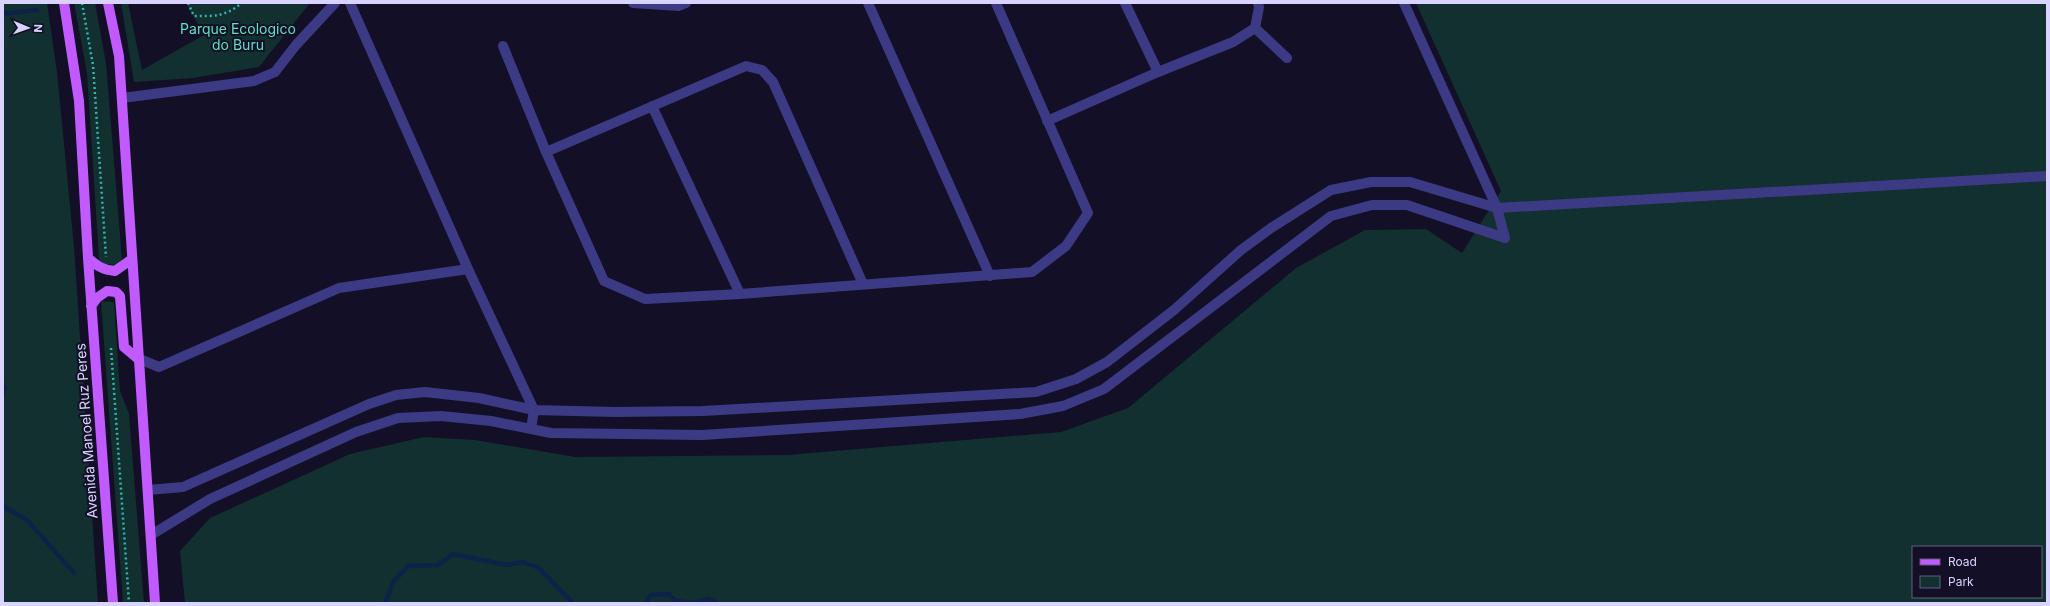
<svg xmlns="http://www.w3.org/2000/svg" width="2050" height="606" font-family="Inter,sans-serif">
<style>
.green{fill:#12302f;fill-rule:evenodd}
.lines{fill:none;stroke-linecap:round;stroke-linejoin:round}
.stream{stroke:#0c2248;stroke-width:4.5}
.path{stroke:#2fb8b0;stroke-width:2.5;stroke-dasharray:2 3;stroke-linecap:butt}
.street{stroke:#3d3a85;stroke-width:10}
.primary{stroke:#c25bff;stroke-width:10}
.labels{text-anchor:middle;dominant-baseline:central;stroke-width:4;stroke-linejoin:round;paint-order:stroke}
.park-label{font-size:14px;fill:#5fe0c0;stroke:#130f26}
.street-label{font-size:14px;fill:#d9d4ff;stroke:#130f26}
</style>
<rect width="100%" height="100%" fill="#130f26"/>
<!-- green -->
<path class="green" d="M3,3h44l10,69 17,175 24,356h-95z
M74,3h21l11,60 16,197 -6,5 -13,-1 -4,-5 -12,-186z
M121,3h7l14,67 62,-35 -18,-32h124l-51,64 -66,11 -59,4z
M1416,3h631v600h-1862l-5,-52 30,-33 140,-64 74,-17 51,3 100,17 212,-2 274,-23 67,-24 168,-140 69,-38 61,-1 36,24 39,-62zM1913,547h128v50h-128z
M101,301l13,1 6,89 9,23 15,189h-21z"/>
<g class="lines">
<!-- stream -->
<path class="stream" d="M3,14l34,-4
M3,385l2,3 -2,5
M3,506l24,14 47,53
M385,603l9,-22 14,-15 30,-1 15,-11 54,11 16,-3 16,6 34,35
M645,603l6,-8 18,-1 7,7 17,2 16,-4 8,4"/>
<!-- path -->
<path class="path" d="M82,3l11,62 13,192
M188,3l6,13c22,0 30,1 48,-13
M111,348l18,255"/>
<!-- street -->
<path class="street" d="M350,3l118,266 66,141 -3,19
M633,3l46,3 7,-3
M868,3l122,273
M1125,3l33,69
M1258,3l1,4 -4,21 32,30
M1404,3l93,205 8,30
M503,46l43,106 58,129 41,18 95,-5 292,-22 34,-26 22,-33 -92,-210
M122,98l132,-17 21,-9 21,-27 39,-42
M652,106l88,188
M1047,121l111,-49 75,-30 22,-14
M546,152l200,-86 16,4 11,12 90,202
M137,358l22,9 180,-79 129,-19
M148,490l35,-3 186,-83 27,-9 29,-3 54,6 55,12 81,2 88,-1 333,-19 40,-13 31,-17 67,-52 67,-60 30,-22 60,-38 40,-8h39l87,26 550,-32
M151,535l59,-36 146,-67 42,-14 43,-2 50,5 60,12 151,2 318,-21 43,-8 41,-17 227,-173 41,-11h35l98,33"/>
<!-- primary -->
<path class="primary" d="M64,3l15,98 9,157 25,345
M108,3l11,53 36,547
M88,258c9,8 15,12 27,13l17,-12
M91,306l6,-8 10,-7 9,1 4,4 4,51 13,11"/>
</g>
<g class="labels">
<!-- park labels -->
<g class="park-label">
<text x="238" y="28">Parque Ecologico<tspan x="238" dy="16">do Buru</tspan></text>
</g>
<!-- street labels -->
<g class="street-label">
<text transform="translate(86 431) rotate(-94)">Avenida Manoel Ruz Peres</text>
</g>
</g>
<!-- border -->
<rect width="2050" height="606" fill="none" stroke="#d9d4ff" stroke-width="8"/>
<!-- legend -->
<rect x="1912" y="546" width="130" height="52" fill="#130f26" stroke="#625e7d"/>
<rect x="1920" y="559" width="20" height="6" fill="#c25bff" stroke="#625e7d"/>
<text x="1948" y="566" font-size="12" fill="#d9d4ff">Road</text>
<rect x="1920" y="576" width="20" height="12" fill="#12302f" stroke="#625e7d"/>
<text x="1948" y="586" font-size="12" fill="#d9d4ff">Park</text>
<!-- north arrow -->
<g transform="translate(28 28) rotate(92)" stroke="#130f26" stroke-width="3" paint-order="stroke">
<path d="M0-3L7 15L0 10L-7 15Z" fill="#d9d4ff"/>
<text y="-6" font-size="11" font-weight="bold" text-anchor="middle" fill="#d9d4ff">N</text>
</g>
</svg>
